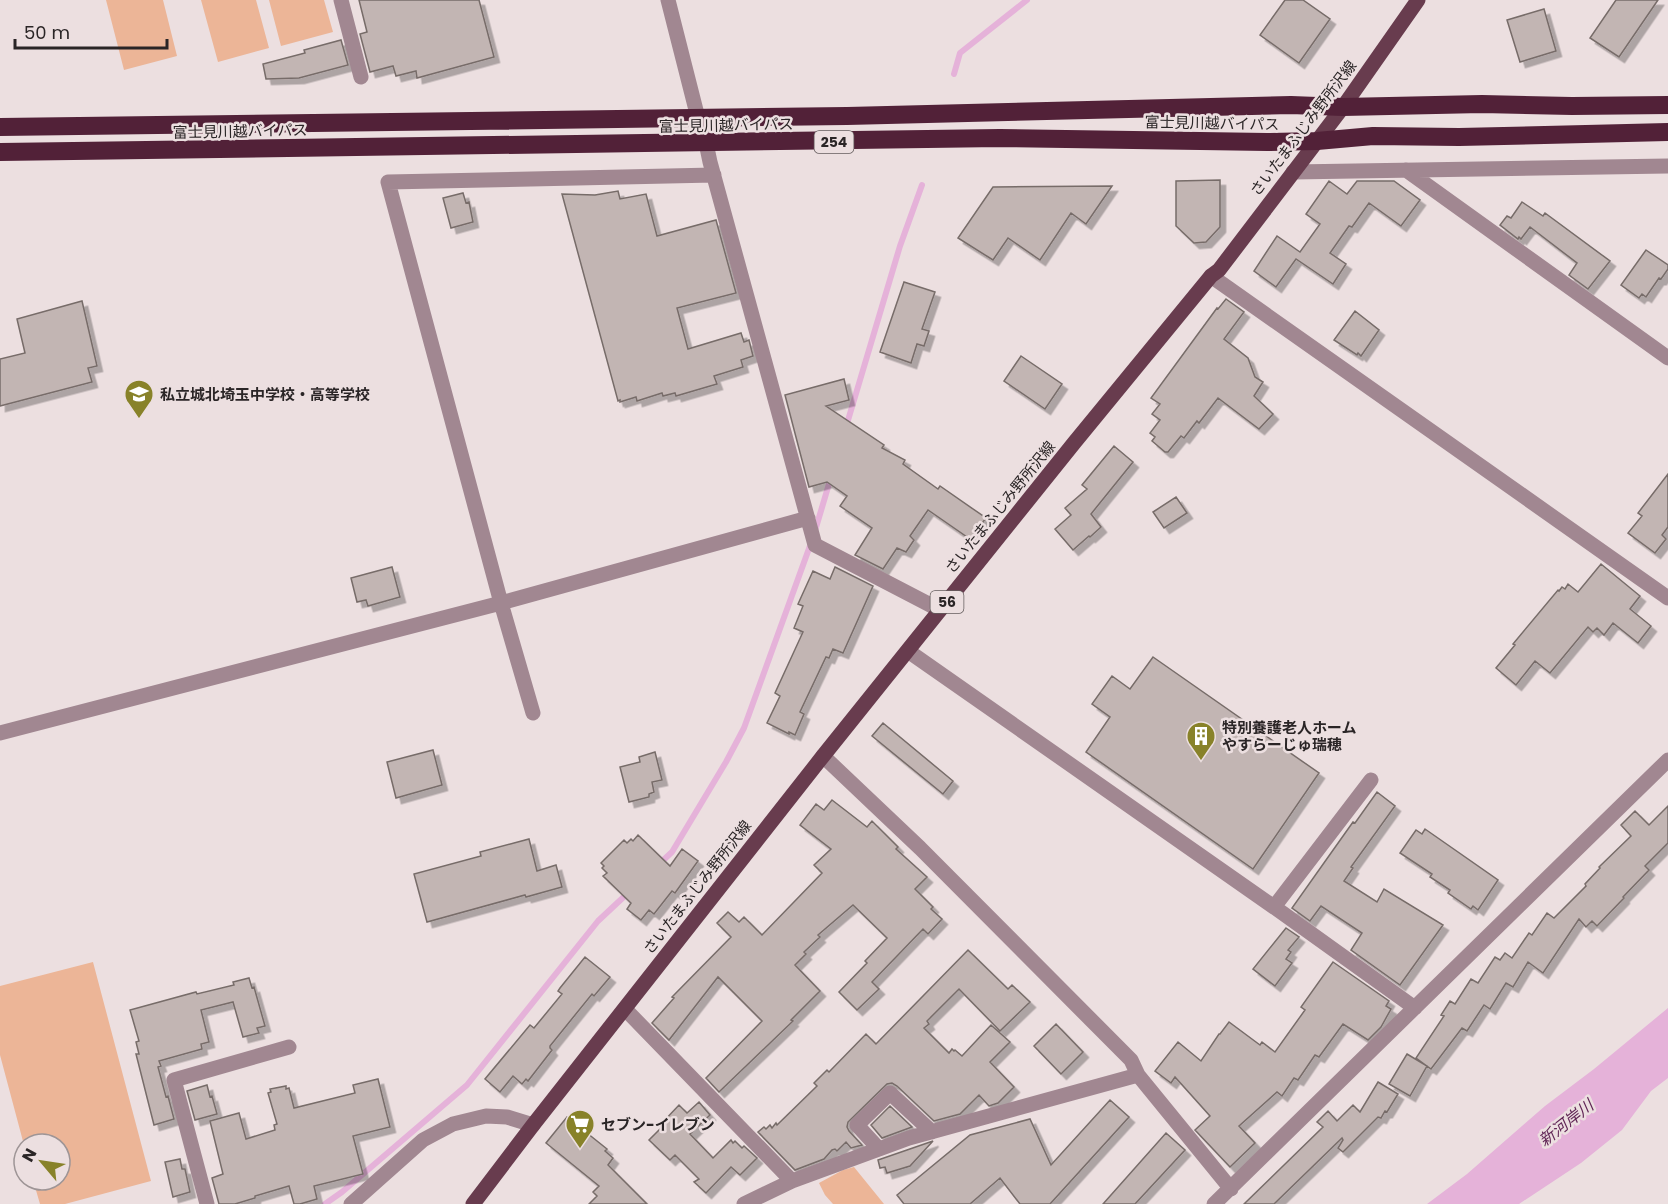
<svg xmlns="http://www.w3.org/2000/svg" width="1668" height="1204" font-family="Poppins,'Noto Sans JP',sans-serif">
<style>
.green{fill:#ecb597}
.water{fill:#e5b2d9}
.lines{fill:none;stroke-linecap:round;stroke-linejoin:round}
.stream{stroke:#e5b2d9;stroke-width:6}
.building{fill:#c2b5b3;stroke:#776c69;stroke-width:1.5;filter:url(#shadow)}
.street{stroke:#a18791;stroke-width:15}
.primary{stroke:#683c4e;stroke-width:15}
.highway{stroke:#522138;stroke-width:18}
.labels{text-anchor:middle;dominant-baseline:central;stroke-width:5;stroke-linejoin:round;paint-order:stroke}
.shield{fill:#ecdfe0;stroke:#645d5e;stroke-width:1.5}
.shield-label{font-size:14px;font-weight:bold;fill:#2a2526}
.street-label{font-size:15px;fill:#2a2526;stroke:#ecdfe0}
.poi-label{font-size:15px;font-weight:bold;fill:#2a2526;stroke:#ecdfe0;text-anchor:start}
.water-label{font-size:16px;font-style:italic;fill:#602555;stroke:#ecdfe0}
</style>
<defs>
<filter id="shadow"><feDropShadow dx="5.5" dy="5.5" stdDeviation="0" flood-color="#0004"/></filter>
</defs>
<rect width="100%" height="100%" fill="#ecdfe0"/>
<!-- green -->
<path class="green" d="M106,0h57l14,56 -53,14z
M201,0h55l13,48 -51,14z
M269,0h55l9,32 -52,14z
M93,962l58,219 -86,23h-25l-7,-24h27v-36h-36v1l-24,-90v-69z
M854,1167l30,37h-51l-8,-9 -6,-12 24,-13z"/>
<!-- water -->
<path class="water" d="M1668,1008v70l-17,13 -29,39 -41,33 -62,41h-92l40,-30 78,-68 49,-37z"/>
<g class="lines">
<!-- stream -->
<path class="stream" d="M954,74l6,-21 67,-53
M846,427l54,-181 22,-61
M815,531l16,-54
M658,865l14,-13 54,-90 18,-34 67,-185
M325,1204l17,-12 125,-107 131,-164 31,-29"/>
</g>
<!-- building -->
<path class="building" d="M359,0h120l15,57 -77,21 -1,-7 -20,5 -3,-10 -23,6 -10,-38 7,-2z
M1285,0h18l27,19 -31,44 -39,-28z
M1616,0h42l-39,57 -29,-19z
M1544,9l12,42 -36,11 -13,-42z
M341,40l7,25 -49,13 -33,1 -3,-15 42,-11 -1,-3z
M1220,180v47l-14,15 -12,1 -18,-17v-45z
M1329,181l18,13 10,-13h37l26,19 -19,26 -32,-23 -17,24 -3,-1 -19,27 16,11 -13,20 -37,-25 -20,28 -22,-16 23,-35 23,16 20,-28 -14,-10z
M1112,186l-26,38 -15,-11 -31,47 -32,-22 -15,22 -35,-22 35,-51z
M618,191l2,8 26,-5 11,42 59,-16 20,73 -59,15 11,41 53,-16 3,9 5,-2 4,16 -12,4 2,7 -29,9 3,8 -41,12 -1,-3 -12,3 -1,-3 -25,8 -1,-4 -16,5v-2l-2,1 -56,-207 33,1z
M463,193l3,10 3,-1 4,20 -22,6 -8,-30z
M1522,202l21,14 2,-3 65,48 -22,28 -19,-14 8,-12 -47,-36 -9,12 -2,-2 -1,2 -18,-14 7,-9 4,2z
M1646,250l22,15v4l-7,10 -2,-1 -13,19 -4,-3 -3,4 -18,-13z
M904,282l31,10 -13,37 7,2 -5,15 -7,-2 -6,19 -31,-11z
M1226,299l18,13 -20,27 24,19 7,19 8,5 -9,14 19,18 -14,15 -41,-31 -19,25 -2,-2 -13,17 -3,-2 -13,16h-3l-13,-11 3,-4 -5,-4 10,-13 -8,-6 8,-10 -9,-6 66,-90 1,1z
M82,301l15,65 -9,2 4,14 -92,24v-47l25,-6 -8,-34z
M1355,311l24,19 -18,26 -3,-3 -1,2 -23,-15z
M1021,356l41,28 -17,25 -41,-28z
M844,379l5,21 -23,6 58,39 -2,3 23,12 -2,4 35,25 2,-3 46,32 -16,21 -42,-29 -18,26 4,4 -8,12 -9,-4 -14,21 -28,-14 17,-27 -32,-22 7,-10 -20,-14 -18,5 -24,-92z
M1114,446l19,16 -42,52 10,13 -11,10 -1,-1 -16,14 -18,-21 16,-14 -6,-7 22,-19 -5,-4z
M1668,474v53l-6,8 4,4 -11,14 -27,-20 14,-17 -4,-3z
M1176,497l11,16 -23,15 -11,-16z
M1601,564l39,32 -10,13 21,17 -13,17 -25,-20 -9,12 -7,-7 -4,4 -5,-5 -38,46 -15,-12 -19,24 -20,-17 19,-23 -2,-1 45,-54 1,1 3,-4 3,2 3,-5 10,8z
M392,567l8,30 -32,9 -2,-6 -9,2 -6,-24z
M835,567l38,19 -30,67 -10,-4 -4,9 -3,-1 -26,55 4,2 -9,21 -6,-3v2l-22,-11 13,-27 -5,-3 28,-61 -9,-4 9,-22 -5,-2 15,-33 17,8z
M1153,657l166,116 -66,96 -167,-117 24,-35 -18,-13 20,-28 18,13z
M883,723l70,58 -10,13 -71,-58z
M433,750l9,35 -46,13 -9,-36z
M655,752l7,28 -10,2 2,10 -5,2v3l-20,5 -9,-35 20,-5 -1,-5z
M1377,792l18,14 -44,61 2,1 -9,13 33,21 7,-13 59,36 -43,60 -49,-35 11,-17 -41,-27 -11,15 -18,-13 39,-55 22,-31 2,1z
M832,800l35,27 5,-6 26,26 -2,2 31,28 -12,12 18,18 -2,2 11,10 -14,15 -5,-5 -51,53 7,7 -22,21 -18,-18 28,-29 -2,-2 22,-23 -34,-33 -35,30 2,2 -16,15 2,2 -11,11 25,26 -29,29 2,1 -74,71 -13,-14 56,-57 -44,-44 -49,63 -17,-17 22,-25 -2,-1 59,-60 -14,-14 11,-11 11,10 5,-5 18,18 60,-62 -8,-8 17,-16 -31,-24 16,-21 8,6z
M1668,806v37l-23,23 4,4 -26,27 1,1 -27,28 -5,-5 -6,6 -7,-8 -36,54 -15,-11 -15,25 -7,-4 -16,26 -6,-4 -17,26 -5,-3 -31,41 -15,-11 28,-42 -3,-1 9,-14 5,3 16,-25 7,4 17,-26 5,3 5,-7 7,5 17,-25 3,2 15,-22 7,5 32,-32 -1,-2 15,-16 -1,-1 32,-31 -10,-11 14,-14 14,14z
M1425,829l73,51 -20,30 -5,-4 -2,3 -23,-16 2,-3 -20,-13 2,-3 -32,-21 16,-23 6,4z
M638,835l32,31 12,-17 16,12 -23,32 -3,-2 -18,23 -5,-4 -8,10 -14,-11 4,-6 -28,-27 4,-3 -5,-5 2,-2 -3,-3 23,-23 3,3 4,-4 2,2z
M529,839l8,32 19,-6 6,22 -36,10 -1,-2 -98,27 -13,-48 67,-18 -1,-4z
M1286,928l13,9 -11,13 3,2 -5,7 6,4 -17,23 -22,-17z
M968,950l40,39 4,-4 18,17 -30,29 -41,-42 -32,32 2,3 -5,4 25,25 3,-4 2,2 1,-1 7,6 29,-31 19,17 -20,20 24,25 -16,16 -9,3 -10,-11 -19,19 -26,7 -37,-35 -5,-3 -5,1 -39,38 -1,5 2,4 13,14 -11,3 -5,-6 -9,9 -2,-2 -3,1 -8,9 -29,11 -37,-38 6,-5 2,2 4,-4 2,3 4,-5 1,2 40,-39 -3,-3 13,-13 2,2 37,-38 10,10z
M585,957l25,20 -16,19 -2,-2 -42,52v2l2,2 -24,31 -2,-2 -4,5 -9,-8 -13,16 -15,-13 45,-54 4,3 28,-34 -4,-3 2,-3z
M1333,962l56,39 -3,5 5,3 -10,18 -13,13 -25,-16 -24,33 -4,-2 -17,25 -4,-2 -12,18 -5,-4 -38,34 16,17 -25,24 -35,-37 15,-14 -35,-39 -4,6 -16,-12 23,-29 23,19 18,-27h1l9,-12 31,23 2,-3 13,10 30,-42 -4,-3z
M249,978l3,10 2,-1 11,39 -8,2 2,5 -16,4 -10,-35 -32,8 8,32 -8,2 1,5 -43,12 2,5 -3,1 8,30 2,-1 6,23 -20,6 -18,-71h3l-3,-12 3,-1 -9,-31 66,-18 1,2 37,-9 -1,-3z
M1056,1024l27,28 -22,22 -27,-28z
M1407,1054l20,12 -17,30 -21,-12z
M378,1079l12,48 -37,9 10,38 -49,12 3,13 -17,5h-6l-5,-18 -34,10v2l-20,6h-16l-7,-26 11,-4 -13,-53 29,-8 7,26 29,-9 -1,-5 3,-1 -9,-31 3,-1 -1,-3 16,-3v3l3,-1 5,20 61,-15 -2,-8z
M1378,1082l20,12 -11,18 -2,-1 -4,7 -3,-1 -35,35 -5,-4 5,-8 -1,-2 -68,66h-30l79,-77 -6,-5 11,-11 9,10 16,-16 7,7z
M207,1085l3,12 2,-1 5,18 -22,6 -8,-29z
M1110,1100l19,17 -79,87h-30l-20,-26 -30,26h-66l-7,-9 73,-60 60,-16 21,46z
M699,1102l11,13 -20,19 23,24 18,-18 2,3 2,-2 7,7 2,-2 13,12 -17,17 -9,-8 -25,26 -12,-11 5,-3 -24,-24 -5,5 -21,-20 15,-15 -2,-2 17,-18 8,8z
M890,1106l22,21 -30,11 -11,-13z
M567,1117l40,32 -2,2 8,7 -5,7 39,39h-58l8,-8 -4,-4 6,-6 -53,-43z
M1166,1133l19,17 -50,54h-32z
M933,1141l-23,25 -23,7 -2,-6 -5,1 -2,-8z
M180,1159l2,10h3l5,23 -17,5 -8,-35z"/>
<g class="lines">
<!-- street -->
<path class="street" d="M341,0l20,77
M668,0l30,118 8,25 4,19 105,383 125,65
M1406,170l262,188
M1293,172l375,-6
M1211,276l457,322
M908,651l366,256 141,101
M533,713l-32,-110 -113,-421 326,-7
M0,733l501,-130 307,-85
M823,756l97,92 211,212 7,15 93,114
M1274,907l97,-127
M625,1009l167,172 117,-43 229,-63
M879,1149l-22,-24 33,-32 42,39
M207,1204l-33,-124 115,-33
M351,1204l72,-64 30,-16 33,-8 21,1 26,8
M744,1204l48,-23
M1214,1204l454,-444"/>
<!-- primary -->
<path class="primary" d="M473,1204l60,-79 290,-369 251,-313 137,-167 8,-6 124,-163 75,-107"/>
<!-- highway -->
<path class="highway" d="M0,127l847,-11 444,-11 52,2 139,-3 90,2 96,-1
M0,152l1000,-14 267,4 50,-1 56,-5 86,1 209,-5"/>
</g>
<!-- icons -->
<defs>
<g id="school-pin" transform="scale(1.5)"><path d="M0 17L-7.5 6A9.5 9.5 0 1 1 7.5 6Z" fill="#888229" stroke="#ecdfe0"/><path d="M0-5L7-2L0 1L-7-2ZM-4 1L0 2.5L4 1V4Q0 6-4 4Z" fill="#fff"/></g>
<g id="building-pin" transform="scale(1.5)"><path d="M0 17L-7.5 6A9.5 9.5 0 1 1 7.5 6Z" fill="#888229" stroke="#ecdfe0"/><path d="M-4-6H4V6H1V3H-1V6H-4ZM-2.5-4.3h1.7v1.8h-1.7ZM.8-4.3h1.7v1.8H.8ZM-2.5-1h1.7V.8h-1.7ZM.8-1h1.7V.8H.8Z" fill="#fff"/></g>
<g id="supermarket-pin" transform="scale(1.5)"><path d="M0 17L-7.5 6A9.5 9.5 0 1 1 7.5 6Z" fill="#888229" stroke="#ecdfe0"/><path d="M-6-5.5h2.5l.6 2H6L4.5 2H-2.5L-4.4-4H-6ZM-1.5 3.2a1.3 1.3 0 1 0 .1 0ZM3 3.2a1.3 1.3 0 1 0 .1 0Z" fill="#fff"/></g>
</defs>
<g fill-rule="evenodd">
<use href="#school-pin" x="139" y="394"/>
<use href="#building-pin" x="1201" y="736"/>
<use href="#supermarket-pin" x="580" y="1124"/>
</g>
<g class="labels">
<!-- shield labels -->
<g class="shield">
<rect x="814.5" y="131" width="39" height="22" rx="4.5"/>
<rect x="930.5" y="591" width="33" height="22" rx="4.5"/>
</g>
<g class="shield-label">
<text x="834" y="142">254</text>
<text x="947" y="602">56</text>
</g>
<!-- street labels -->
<g class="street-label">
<text transform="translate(1212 123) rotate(1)">富士見川越バイパス</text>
<text transform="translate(726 125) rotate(-1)">富士見川越バイパス</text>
<text transform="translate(1303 128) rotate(-53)">さいたまふじみ野所沢線</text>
<text transform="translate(240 131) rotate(-1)">富士見川越バイパス</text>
<text transform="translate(1000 507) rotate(-51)">さいたまふじみ野所沢線</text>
<text transform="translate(697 887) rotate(-52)">さいたまふじみ野所沢線</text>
</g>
<!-- poi labels -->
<g class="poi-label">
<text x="160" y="394">私立城北埼玉中学校・高等学校</text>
<text x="1222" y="727">特別養護老人ホーム<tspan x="1222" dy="17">やすらーじゅ瑞穂</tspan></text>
<text x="601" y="1124">セブン-イレブン</text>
</g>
<!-- water labels -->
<g class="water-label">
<text transform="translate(1566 1123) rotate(-38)">新河岸川</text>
</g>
</g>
<!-- north arrow -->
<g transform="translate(42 1162) rotate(299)"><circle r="28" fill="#ecdfe0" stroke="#9e9596" stroke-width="1.5"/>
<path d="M0-4.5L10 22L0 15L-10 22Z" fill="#888229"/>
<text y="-9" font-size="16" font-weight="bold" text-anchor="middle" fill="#2a2526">N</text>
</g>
<!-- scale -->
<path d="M15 39v9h152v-9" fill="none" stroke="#2a2526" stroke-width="3"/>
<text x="24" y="39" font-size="18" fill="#2a2526" stroke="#ecdfe0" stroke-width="4.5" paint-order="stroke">50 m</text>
</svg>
